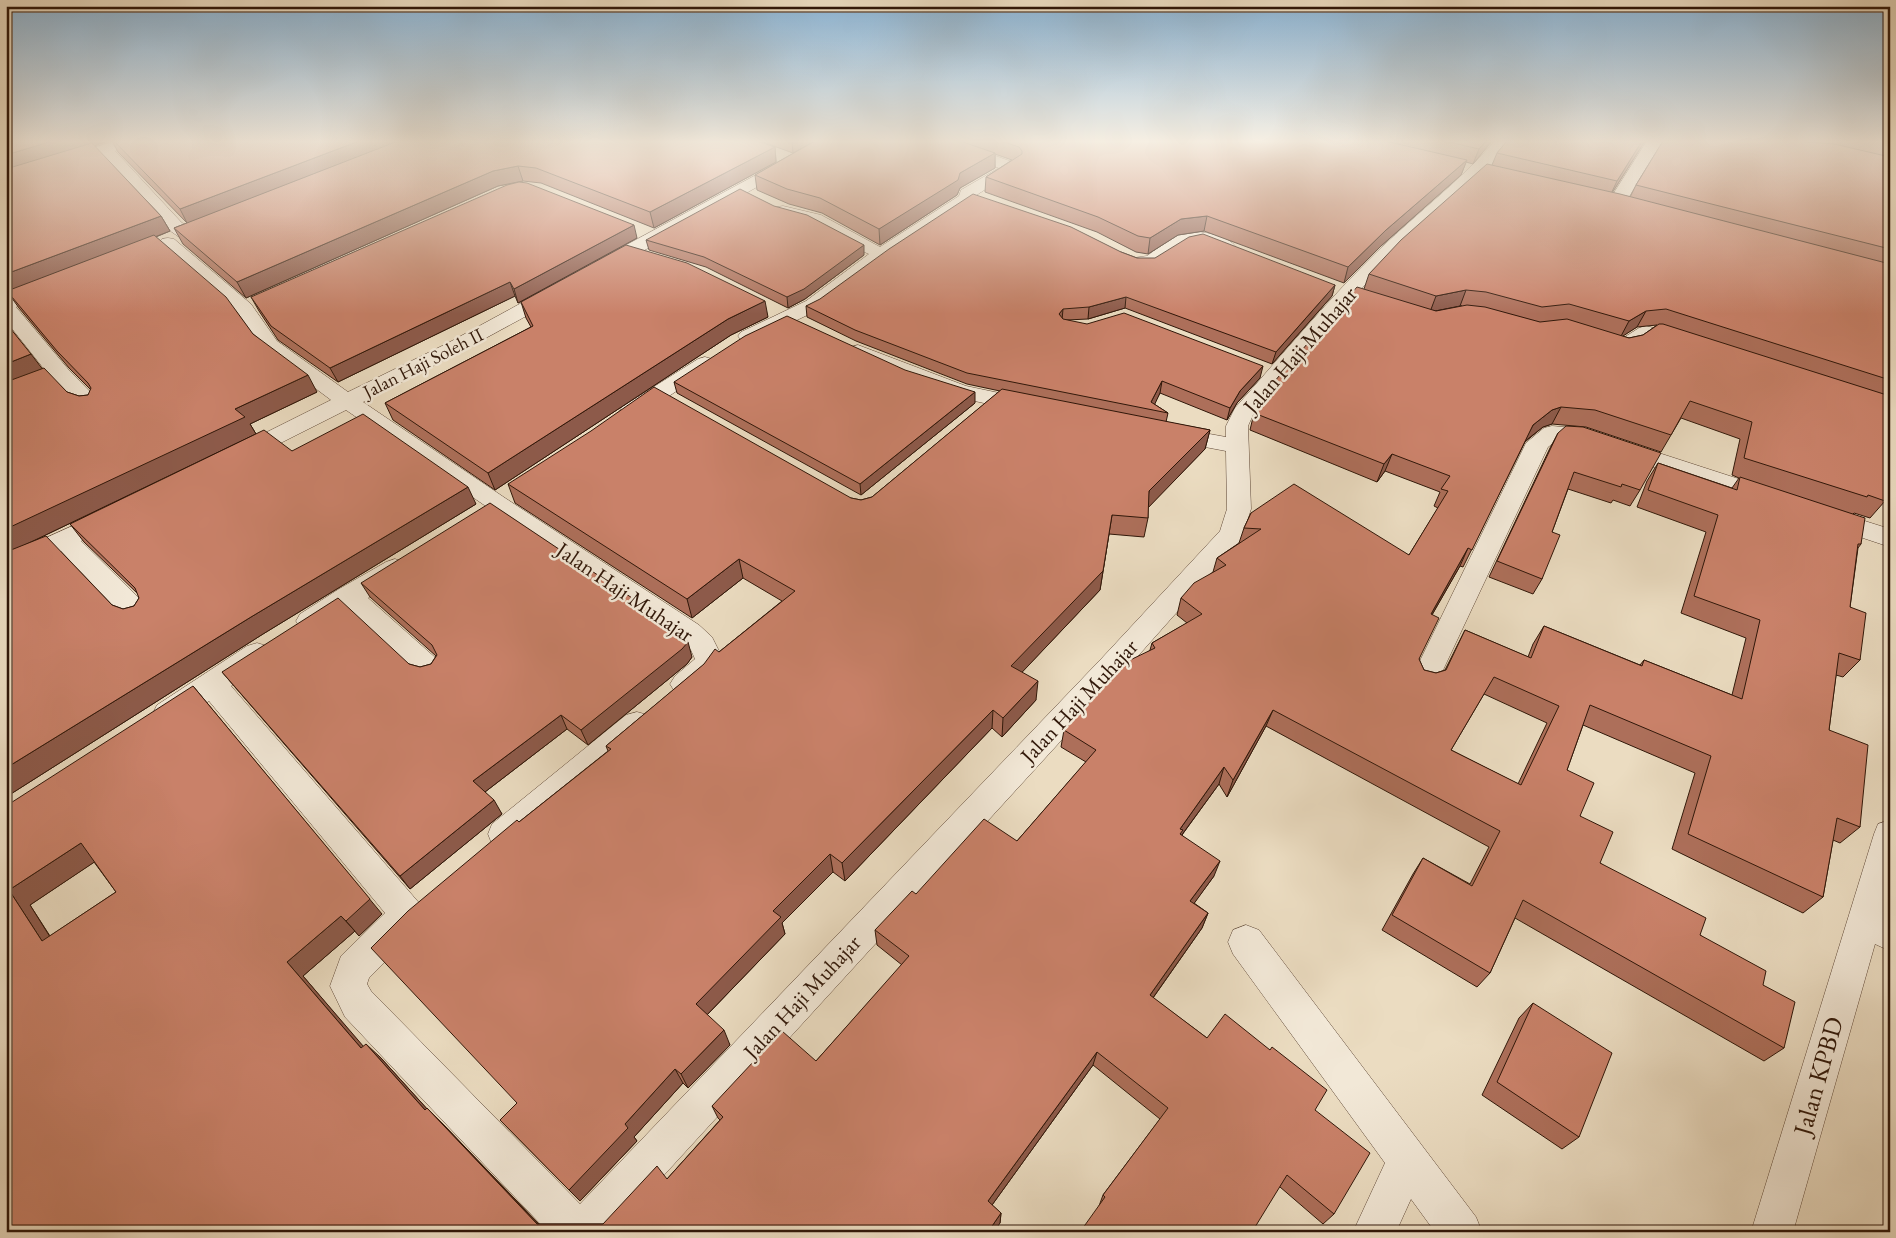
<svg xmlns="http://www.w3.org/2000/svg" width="1896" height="1238" font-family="'EB Garamond',serif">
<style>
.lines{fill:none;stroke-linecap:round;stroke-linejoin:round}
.minor-casing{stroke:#5f4837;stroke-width:1}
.minor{fill:#f2e8d7;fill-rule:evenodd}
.wall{fill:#ad6f5a;stroke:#301709;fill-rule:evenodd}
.shaded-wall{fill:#8d5a4a;stroke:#301709}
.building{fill:#c98169;stroke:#301709;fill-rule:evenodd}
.labels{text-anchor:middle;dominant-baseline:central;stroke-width:5;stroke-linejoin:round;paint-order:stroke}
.far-street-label{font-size:19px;fill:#301709;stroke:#f2e8d7}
.street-label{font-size:22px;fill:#301709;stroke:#f2e8d7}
.near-street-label{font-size:26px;fill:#301709;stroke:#f2e8d7}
</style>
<rect width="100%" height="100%" fill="#ebdcc1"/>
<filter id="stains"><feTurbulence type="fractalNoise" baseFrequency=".004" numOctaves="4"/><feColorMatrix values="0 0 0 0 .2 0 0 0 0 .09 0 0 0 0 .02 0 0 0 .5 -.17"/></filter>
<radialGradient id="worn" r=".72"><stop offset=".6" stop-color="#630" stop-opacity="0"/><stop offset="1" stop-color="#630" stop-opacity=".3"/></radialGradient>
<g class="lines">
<!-- minor casing -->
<g class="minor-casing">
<path id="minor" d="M115,141h25l-2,3 -23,7 66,71 16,13 -3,4h-12l-13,-9 -68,-74 -95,29v-10z
M819,141h20l-230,129h-14l-2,-4 2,-4z
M931,141h23l64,23 2,3 -45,29 -2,6 -85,56 -68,51 -65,31 -7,2 -7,-2 -3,-4 3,-4 65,-31 63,-47 -32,-14 -6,-7 -22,-10 -32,-8 -3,-4 3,-4 6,-1 38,9 59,32 79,-51 2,-6 38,-22 -66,-24z
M1495,141h16c-31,45 -78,76 -117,114 -51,50 -95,106 -141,160l-5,11 3,83 -10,31 -119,134 -510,558h-64l-203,-215 -15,-31 11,-30 44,-43 -176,-212c-16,11 -32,27 -52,20l-4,-8 4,-8 90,-59 10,-3 10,3 4,8 -4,8 -36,24 189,218 5,11 -5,11 -6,3 -3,6 -42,43 -2,6 4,7 209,213 522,-546 118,-127 7,-22 -1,-58 -63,-12 -3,-5 3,-5 8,-2 55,10v-11l9,-18c48,-54 94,-110 146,-160 38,-36 79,-67 114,-107z
M1647,141h16l-41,67h-12l-3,-4z
M1189,231c14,1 39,4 47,16l-3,4 -6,1 -35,-10c-20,11 -33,30 -59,24l-2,-4 2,-4 14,-2 29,-21z
M168,238l6,1 77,65 26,37 71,51 100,-49 101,-55h14l3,4 -3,4 -101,55 -99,51 142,96 194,127 13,12 11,22c-10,18 -26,40 -48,33l-5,-8 5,-8 20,-17 -4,-9 -12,-11 -333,-229 -97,49 -8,2 -8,-2 -4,-5 4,-5 98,-49 -68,-51 -26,-37 -75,-65 -3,-4 3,-4z
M49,282l7,2 3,4 -3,4 -40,15 52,62 31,32 3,5 -3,5 -8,2 -8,-2 -31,-32 -46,-58v-24z
M1646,326l44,11 3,4 -3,4 -7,2 -34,-8c-22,15 -26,15 -52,8l-3,-4 3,-4 7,-2 16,3 19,-12z
M858,345l108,41 71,15 3,5 -3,5 -8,2 -77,-17 -101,-41 -3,-4 3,-4z
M705,357l7,2 4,4 -4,4 -74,50 -8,2 -8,-2 -3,-5 3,-5 76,-48z
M1552,426l33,3 194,63 3,6 -3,6 -9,2 -195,-65 -18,-1 -9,7 -112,238 -10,3 -10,-3 -4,-8 114,-234 18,-15z
M110,509l9,2 3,6 -3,6 -38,18 67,66 4,7 -4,7 -10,3 -10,-3 -67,-70 -55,25v-20z
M1827,509l63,20v18l-72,-24 -3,-6 3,-6z
M395,559l9,3 4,6 -4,6 -36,24 71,63 4,8 -4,8 -10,3 -10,-3 -71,-67c-15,10 -29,24 -48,18l-4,-7 4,-7 39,-25 47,-27z
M637,712l11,3 4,9 -4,9 -132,111 -12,4 -12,-4 -4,-10 4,-10 134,-109z
M1890,820v73l-6,20 6,3v35l-15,-7 -82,288h-42l123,-398 4,-10z
M1246,925l13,5 217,287 6,15h-47l-24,-33 -15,33h-43l32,-69 -152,-209 -5,-12 5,-12z"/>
</g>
<!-- minor -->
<use href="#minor" class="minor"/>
</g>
<!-- wall -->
<path class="wall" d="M6,141h102l-14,5 67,70 9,15 -14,6 97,97 64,58 -67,32 6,10 -227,109 83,62 11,4 11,-3 5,-8 -1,-4 -54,-52 -14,-18 222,-73 184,53 -213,130 -257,163v-474l36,46 25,23 12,4 9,-1 3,-5 -22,-22 -50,-60 -10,-14 -3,1z
M112,141l663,6 1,15 -122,66 -113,-45 -18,-2 -25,5 -252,112 -63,-54 -9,-16 13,-5 -69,-71z
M760,141h55l-22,12z
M815,141h677l-19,23 -7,-2 -5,13 -80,71 -37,37 -140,-52 -26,4 -30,19 -12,-2 -39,-20 -112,-40 1,-15 26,-17 -17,-6v14l-35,20 -3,7 -77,50 -58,-32 -33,-9 -32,-14 -2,-15z
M1507,141h138l-33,52 18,4 6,-12 27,-44h227v335l-3,4 -2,21 -15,17 -16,-5 -1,1 8,30 -3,4 -8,59 10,53 -17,17 -7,-2 -7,55 31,97 -20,16 -7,-3 -10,57 -20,16 -131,-64 23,-76 -112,-48 -16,45 13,46 20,47 100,72 63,50 21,63 -20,13 -249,-143 -25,55 -13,14 -95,-57 31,-56 10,-16 47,26 19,-37 -223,-121 -39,71 -8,-13 -37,51 32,41 -20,27 14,10 -6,15 -49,70 54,40 108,72 19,104 -11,10 -43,-37 -181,19 4,-11 57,-76 -67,-54 -101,140 9,8 -1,10 -994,9v-426l376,108 -23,22 -4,-5 -52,45 60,71 17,10 47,52 13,12 99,103h64l64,-45 53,-59 -2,-2 -6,-12 104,-45 86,-96 -25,-20 -2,-15 41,-36 101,-53 69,-79 -25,-15 3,-17 86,-80 2,-7 35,-20 -10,-8 4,-17 32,-26 4,-14 22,-15 5,-15 7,-15 158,42 29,-47 -4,-2 6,-14 -55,-21 -8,11 -127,-52 4,-17 110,-124 5,-15 123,-109 5,-12zM1460,306h2l-27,5zM1657,325l-14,10 -14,3 -7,-2 15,-9zM1681,418l59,21 -8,36 7,3 -7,10 -74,-25 -11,18 -10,26 69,25 -25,81 65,25 -14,57 -88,-35 -4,5 -96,-39 -11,18 -5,13 -63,-27 -20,40 -9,3 -12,-3 -5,-11 13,-44 28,-49 3,1 62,-125 18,-15 9,-3 34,3 75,25zM1484,694l63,29 -29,61 -67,-34zM94,862l22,30 -66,44 -20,-31z
M637,238l-119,65 -3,-7 -177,86 -60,-42 -19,-29 -8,-14z
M646,240l218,15 -59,44 -17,9 -82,-41 -57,-17z
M1121,252l16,6 198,27 -3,11 -60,68 -147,-56 -37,11 -22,1 194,58 -23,25 -10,17 -67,-27 -6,11 14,9 -2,9 44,8 -5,19 -57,58v11l-4,19 -35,-3 -9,56 -78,82 14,28 -34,37 -10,-9 -147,153 -12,-9 -51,51 3,11 -78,81 23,30 -42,43 -5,-5 -49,54 3,4 -57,60 -80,-81 17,-16 2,-282 89,-71 -2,-5 113,-94 63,-51 -39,-23 -51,40 -177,-115 -7,-19 343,14 10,2 11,-3 128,-106 -33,-7 -111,-43 -49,-24 -1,-11z
M521,302l247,15 -37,18 -236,155 -102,-70 -8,-17 146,-76 -5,-9z
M674,382l301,21 -114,92 -184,-102z
M1558,433l82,57 -10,16 -17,-6 -2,3 -43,-14 -16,43 -10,47 -9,15 -44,-17 61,-129z
M361,583l331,74 -5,7 -99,81 -21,-16 -82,63 17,22 -92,75 -176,-203 -12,-14 187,-8 11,3 11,-3 5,-8 -66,-59z
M1533,1003l46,134 -17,12 -80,-54 37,-77z"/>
<!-- shaded-wall -->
<path class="shaded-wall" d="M52,141h56l-102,32v-18z
M359,141h43l-214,84 -8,-16z
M792,141h23l-22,12z
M1486,141h6l-19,23 6,-15z
M1642,141h3l-35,55 7,-15z
M775,147l1,15 -122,66 -4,-16z
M995,153v15l-35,20 -3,7 -77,50 -1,-16 81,-56z
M1467,160l-6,15 -80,71 -37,37 4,-16 38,-37z
M518,166l5,15 -25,5 -252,112 -9,-16 256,-111z
M161,216l9,15 -164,64v-21z
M1207,216l-3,15 -26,4 -30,19 2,-16 31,-19z
M634,225l3,13 -119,65 -4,-14z
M864,245v10l-59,44 -17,9 -1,-11z
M510,282l5,14 -177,86 -8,-14z
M1335,285l-3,11 -60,68 4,-12z
M1466,290l-6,16 -30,6 6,-16z
M1126,297l-1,11 -37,11 1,-12z
M765,301l3,16 -37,18 -236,155 -7,-17 240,-154z
M1063,309l-1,11 -3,-6z
M1646,311l-9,16 -17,11 9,-17z
M31,354l13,17 -38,15v-22z
M1263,366l-3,12 -23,25 -10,17 3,-12 10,-17z
M308,375l9,17 -67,32 6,10 -250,120v-25l229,-120z
M1162,381l-2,12 -8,17 -1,-8z
M975,392v11l-114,92 -1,-11z
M1561,407l-9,17 -9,3 -19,15 9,-17 19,-15z
M1210,430l-5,19 -59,61 3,-19z
M1392,454l-7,17 -8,11 7,-18z
M468,487l8,17 -213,130 -257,163v-29l245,-151z
M1112,515l-12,75 -90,95 1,-19z
M1468,548l-8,18 -38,66 9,-18z
M739,559l4,19 -51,40 -5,-19z
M688,642l4,15 -5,7 -99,81 -7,-15z
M1038,681l-2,19 -34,37 1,-19z
M193,686l189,228 -23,22 -13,-15z
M993,710l-1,18 -147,153 -3,-18z
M1273,710l-7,16 -39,71 6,-17z
M561,715l6,14 -86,66 -8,-14z
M1224,767l-5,17 -38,52 -3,10 2,-17z
M494,800l8,14 -92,75 -10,-13z
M81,843l18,16 -69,46 32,51 -20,-15 -33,-51z
M830,854l3,18 -51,51 3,11 -83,86 -6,-16 77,-93z
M1220,861l-6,15 -29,40 5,-15z
M1208,913l-6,15 -57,81 5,-14z
M341,916l14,15 -52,45 73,85 -15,-13 -74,-86z
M724,1030l6,15 -42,43 -7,-14z
M366,1044l14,13 59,65 -14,-12z
M1097,1052l-4,13 -106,147 1,-11z
M675,1069l8,14 -49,54 3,4 -57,60 -11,-11 56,-66z
M427,1108l13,13 106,111 -9,-8z
M1001,1213l-1,10 -6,9h-6z"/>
<!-- building -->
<path class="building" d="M6,141h46l-46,14z
M114,141h245l-179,68z
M398,141h359l18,6 -125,65 -114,-44 -18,-2 -25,5 -256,111 -63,-54z
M815,141h145l35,12 -35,20 -2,7 -79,49 -59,-31 -33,-9 -32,-14z
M1001,141h384l82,19 -81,70 -38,37 -141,-51 -26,3 -31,19 -12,-2 -40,-19 -112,-40 36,-23v-3l-3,-4z
M1444,141h42l-7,8z
M1507,141h135l-25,40 -120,-28z
M1663,141h132l39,3 56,13v92l-254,-64z
M1880,141h10v2z
M92,143l69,73 -155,58v-105z
M1487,164l133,30 270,70v116l-224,-71 -20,2 -17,10 -60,-17 -27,3 -56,-15 -20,-2 -30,6 -67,-22 32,-34z
M519,182l8,1 107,42 -120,64 -4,-7 -180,86 -59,-42 -20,-29 256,-112z
M740,189l34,17 33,9 57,30 -60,44 -17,8 -83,-40 -58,-17z
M973,194l98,33 50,25 16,6h18l34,-21 14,-3 132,51 -59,67 -150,-55 -37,10 -26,2 -4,5 4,5 24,5 37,-11 139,53 -23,25 -10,17 -68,-27 -11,21 17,11 -201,-40 -112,-43 -49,-24 14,-7 69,-50z
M154,235l72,62 27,37 55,41 -73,34 10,8 -239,112v-147l38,-14 23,24 12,4 9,-1 3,-7 -3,-5 -31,-32 -50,-60z
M626,245l61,18 78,38 -37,18 -240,154 -103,-70 148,-77 -12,-24z
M1357,287l79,24 31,-6 18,2 55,15 27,-3 62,19 14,-3 16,-11h4l227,72v69l-2,-1 -3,37 -17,-6 -1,2 -123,-39 8,-36 -62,-21 -19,34 -76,-25 -34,-3 -9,3 -19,15 -61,125 -4,-2 -37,66 8,4 -20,41 5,11 12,3 10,-3 19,-40 66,28 13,-32 98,40 2,-6 98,39 18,-79 -66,-24 24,-81 -70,-25 10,-27 79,27 3,-13 125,41 -4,26h-3l-8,63 16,6 -6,47 -21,-7 -10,77 39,15 -8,82 -23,-9 -14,79 -135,-63 23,-78 -121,-51 -23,65 27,13 -14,33 33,16 -13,31 106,55 -6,17 66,36 -3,14 32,17 -11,46 -261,-148 -33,73 -98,-58 31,-57 49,28 28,-55 -227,-121 -40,70 -9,-13 -44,62 3,1 -3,4 40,27 -30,40 18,12 -58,82 57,43 18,-24 45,36 2,-3 55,43 -12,20 55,43 -36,61 -47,-39 -35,57h-172l25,-35 -2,-2 65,-87 -71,-56 -109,149 13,12 -13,19h-982v-426l187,-120 177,213 -24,22 -5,-5 -54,46 74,86 5,-4 59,66 2,-2 110,116h66l54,-58 10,13 56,-62 -11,-11 70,-75 34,30 93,-105 -34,-26 37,-39 4,3 68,-75 33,22 79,-91 -32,-20 62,-68 29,-14 -3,-5 50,-29 -21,-16 13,-15 32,-18 -9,-7 44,-29 -17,-1 7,-15 43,-29 115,71 39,-64 -7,-2 9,-13 -58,-22 -8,10 -130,-51 5,-14zM1494,677l65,29 -38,79 -70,-35zM81,843l35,49 -74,49 -33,-51z
M787,316l118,54 70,22 -115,92 -186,-102 71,-46z
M6,323l25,31 -25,10z
M654,387l197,111 10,2 11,-3 130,-108 208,41 -61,61 -1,27 -36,-3 -9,56 -92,95 27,15 -35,37 -10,-8 -151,153 -12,-9 -57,57 8,6 -85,87 28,26 -43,44 -6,-5 -50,55 3,4 -59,62 -69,-70 17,-17 -146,-155 37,-37 109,-91 2,2 92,-73 -5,-3 98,-82 11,-15 4,3 76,-61 -56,-32 -52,40 -179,-115 83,-53z
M363,414l105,73 -217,130 -245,151v-216l40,-16 66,69 11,4 11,-3 5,-8 -4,-10 -65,-64 194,-94 28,21z
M1566,426l17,1 78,26 -21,37 -18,-6 -1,3 -47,-15 -22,60 8,3 -18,44 -45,-18 61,-128z
M490,503l184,123 14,16 -6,7 -101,81 -20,-15 -88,66 21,19 -94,76 -178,-204 116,-74 71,66 11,3 11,-3 6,-9 -5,-10 -71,-62z
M1533,1003l79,50 -33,84 -82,-55z"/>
<!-- sky -->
<linearGradient id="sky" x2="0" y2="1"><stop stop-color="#8bb6d8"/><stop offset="0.45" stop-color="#f6efe3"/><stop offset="1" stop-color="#f6efe3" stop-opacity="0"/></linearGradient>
<rect width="1896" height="314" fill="url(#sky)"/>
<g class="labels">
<!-- far-street labels -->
<g class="far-street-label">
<text transform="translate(423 363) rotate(-27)">Jalan Haji Soleh II</text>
</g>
<!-- street labels -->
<g class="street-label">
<text transform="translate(1300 350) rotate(-49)">Jalan Haji Muhajar</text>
<text transform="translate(625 592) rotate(34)">Jalan Haji Muhajar</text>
<text transform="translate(1079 701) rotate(-47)">Jalan Haji Muhajar</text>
<text transform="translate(802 997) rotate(-47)">Jalan Haji Muhajar</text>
</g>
<!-- near-street labels -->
<g class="near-street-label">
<text transform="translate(1818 1076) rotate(-74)">Jalan KPBD</text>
</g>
</g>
<!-- margin -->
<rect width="1896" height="1238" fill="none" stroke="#ebdcc1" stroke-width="25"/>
<rect x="8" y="8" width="1881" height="1223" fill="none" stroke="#301709" stroke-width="2.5"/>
<rect x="12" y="12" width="1871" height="1213" fill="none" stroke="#301709"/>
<rect width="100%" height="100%" filter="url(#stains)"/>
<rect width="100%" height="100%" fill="url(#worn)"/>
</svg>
